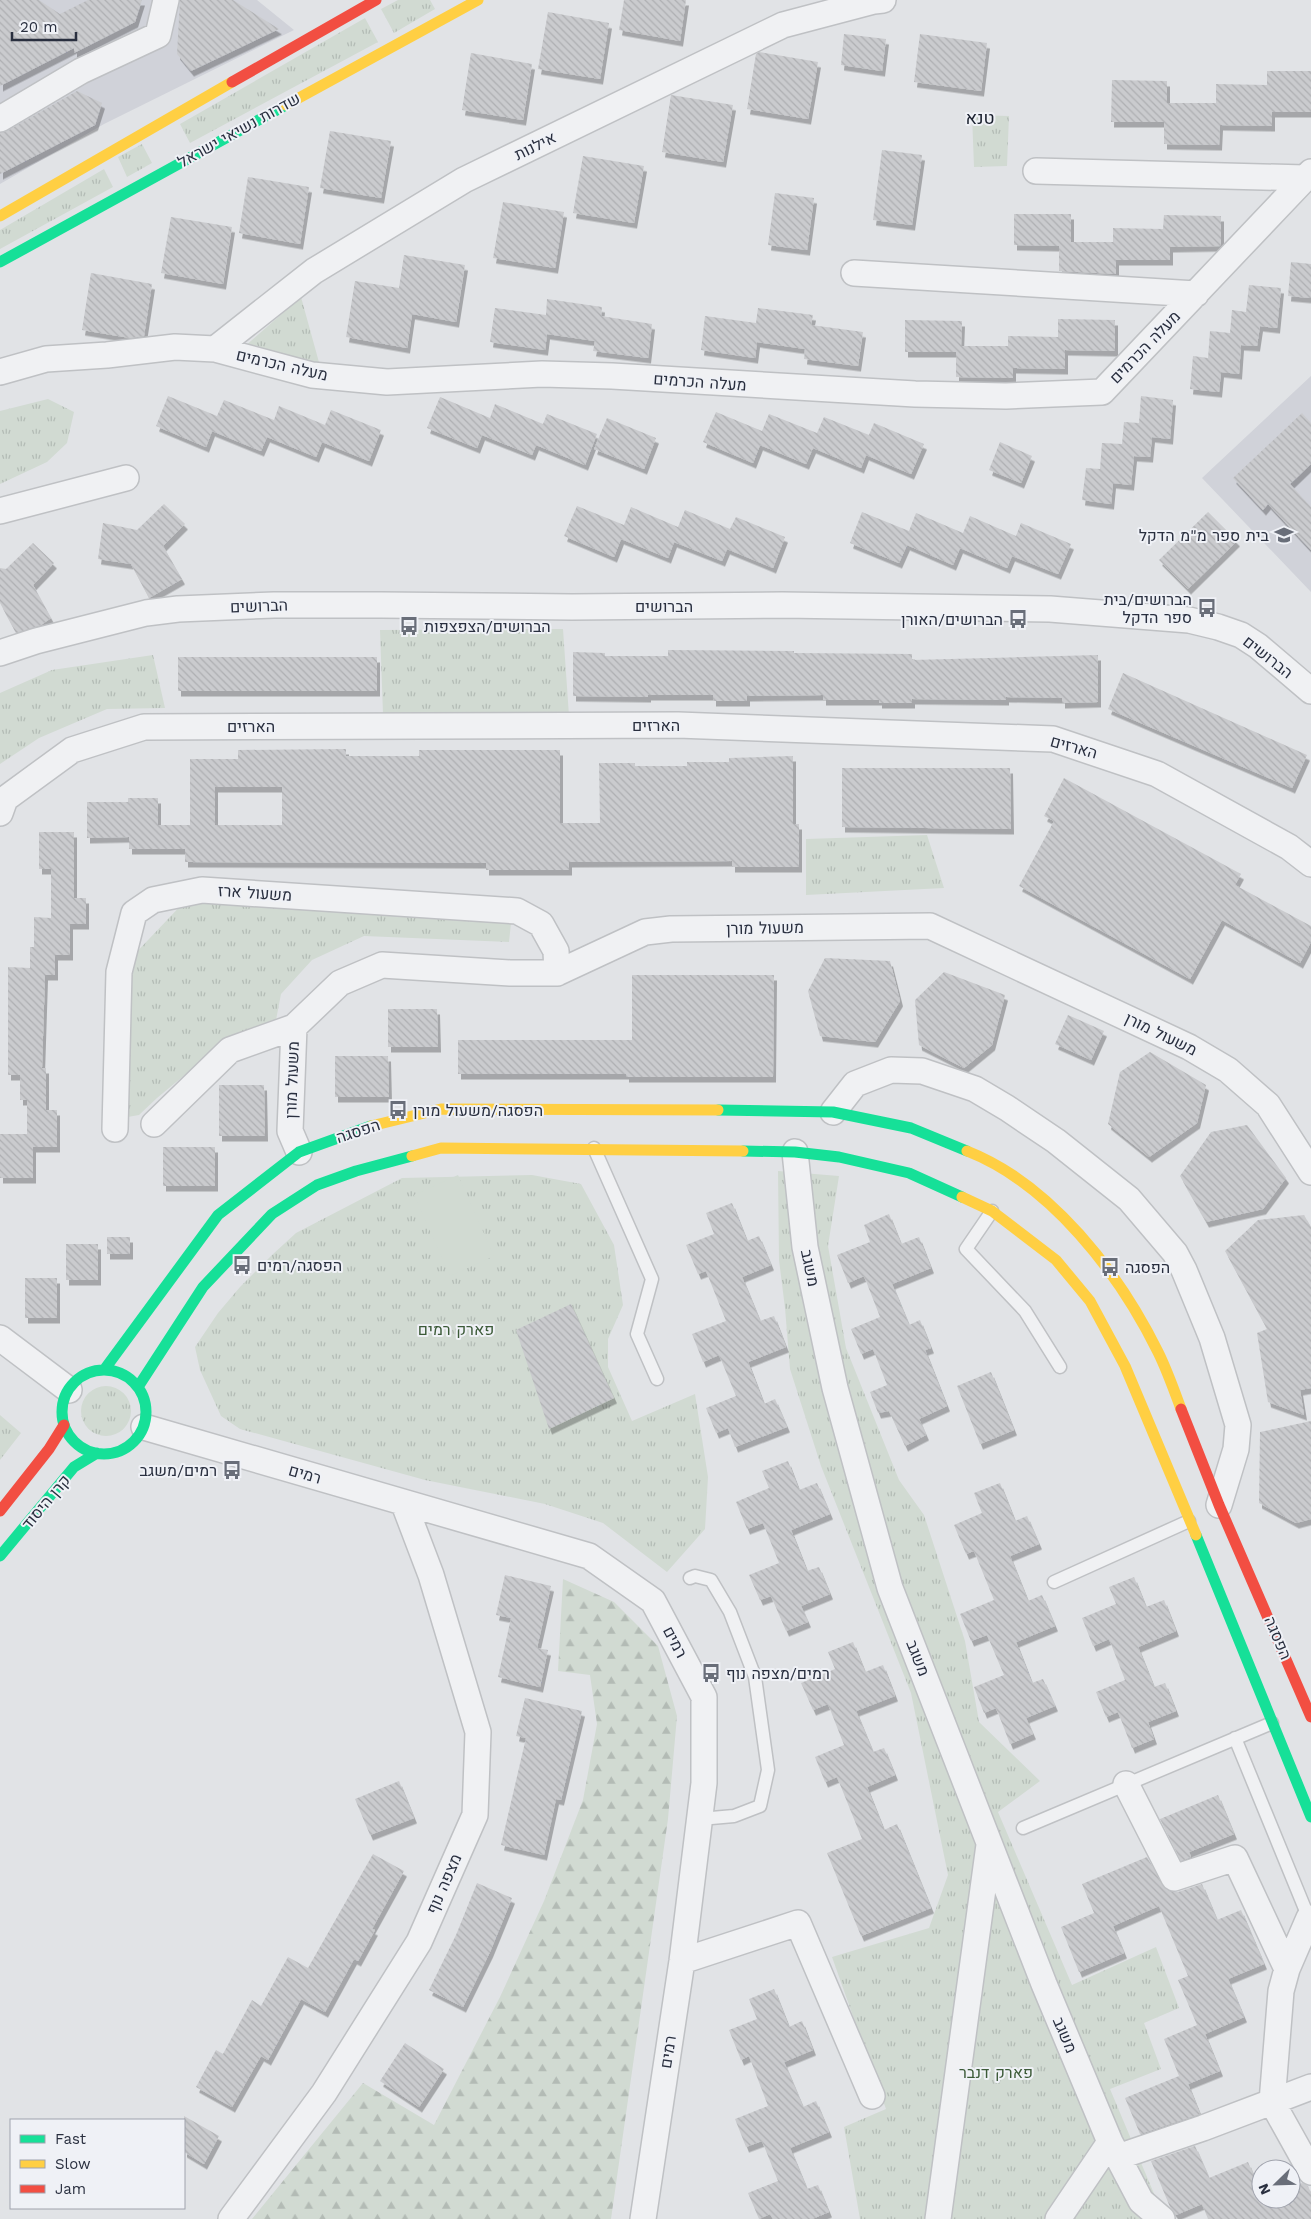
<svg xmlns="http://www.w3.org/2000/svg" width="1311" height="2219" font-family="'Work Sans',Heebo,sans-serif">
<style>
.built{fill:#d0d2d9}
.grass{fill:url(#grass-tufts)}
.forest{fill:url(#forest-firs)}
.pitch{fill:#d1dad2}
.building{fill:url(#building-back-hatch);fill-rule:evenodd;filter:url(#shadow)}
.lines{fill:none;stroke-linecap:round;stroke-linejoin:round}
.lane-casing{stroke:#bfc1c4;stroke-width:15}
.street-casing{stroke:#bfc1c4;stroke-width:28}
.lane{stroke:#f0f1f3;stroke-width:12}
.street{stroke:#f0f1f3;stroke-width:25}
.fast{stroke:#16e098;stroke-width:11}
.slow{stroke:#ffcf43;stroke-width:11}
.jam{stroke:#f24e42;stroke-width:11}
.labels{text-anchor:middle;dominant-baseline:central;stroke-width:4;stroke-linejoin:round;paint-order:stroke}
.street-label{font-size:16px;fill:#292f3f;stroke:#eff1f6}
.poi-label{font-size:16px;fill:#292f3f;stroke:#eff1f6;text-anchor:start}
.park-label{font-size:16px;fill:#3b5a37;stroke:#eff1f6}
.neighbourhood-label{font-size:18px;fill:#1b212f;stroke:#eff1f6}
</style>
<defs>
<pattern id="grass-tufts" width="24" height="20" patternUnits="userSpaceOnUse" patternTransform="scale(1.25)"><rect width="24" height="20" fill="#d1dad2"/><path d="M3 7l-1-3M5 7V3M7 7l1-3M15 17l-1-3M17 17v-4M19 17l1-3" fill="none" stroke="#b3bbb5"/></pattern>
<pattern id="forest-firs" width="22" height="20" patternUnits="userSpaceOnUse" patternTransform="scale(1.25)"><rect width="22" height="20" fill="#d1dad2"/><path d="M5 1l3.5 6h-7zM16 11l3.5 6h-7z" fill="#b3bbb5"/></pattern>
<pattern id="building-back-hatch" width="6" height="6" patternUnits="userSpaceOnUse" patternTransform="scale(1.25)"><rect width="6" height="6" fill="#cacbce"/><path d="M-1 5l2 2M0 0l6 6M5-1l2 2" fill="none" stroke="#aeafb2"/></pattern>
<filter id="shadow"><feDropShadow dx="3" dy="5.5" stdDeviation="0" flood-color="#0004"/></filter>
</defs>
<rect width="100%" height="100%" fill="#e1e3e6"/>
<!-- built -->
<path class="built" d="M0,0h257l37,30 -190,94 -104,60z
M1311,376v216l-109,-114z"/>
<!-- grass -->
<path class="grass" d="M398,0h32l5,9 -41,24 -13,-24z
M365,18l13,24 -188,101 -10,-19z
M972,115l37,1 -2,50 -33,1z
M142,144l10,19 -25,14 -9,-20z
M104,169l9,18 -113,62v-19z
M301,297l19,69 -77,-18z
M48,399l26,13 -7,31 -20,19 -47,22v-73z
M563,629l6,87 -186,-2 -3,-84z
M153,655l12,53 -58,1 -68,29 -39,26v-71l52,-23z
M927,835l17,53 -138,7v-56z
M187,899l325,15 -3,28 -145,-6 -52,24 -31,34 -9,47 -50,3 -65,54 -18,17 -17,3 8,-159z
M778,1171l61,5 -11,70 18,102 53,132 25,35 41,126 14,81 61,59 -42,31 74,173 84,-38 23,61 -35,15 17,46 -51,20 45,107 4,23h-299l-16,-92 42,-18 -54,-152 97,-29 19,-53 -37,-182 -90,-227 -31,-97 -5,-61 -6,-48z
M532,1175l49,9 33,61 9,60 -15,34v28l24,54 63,-27 13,83 -3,52 -38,43 -64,-49 -58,-19 -120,-24 -185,-51 -19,-13 -21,-46 -5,-23 23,-34 22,-26 32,-32 24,-22 106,-55z
M81 1411a25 25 0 1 1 50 0a25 25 0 1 1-50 0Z
M0,1415l21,18 -21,27z"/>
<!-- forest -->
<path class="forest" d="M563,1579l51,23 44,44 19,70 -9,103 -57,400h-359l111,-136 71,42 66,-128 44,-96 39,-101 14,-76 -7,-49 -32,-4z"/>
<!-- pitch -->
<path class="pitch" d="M458,1175l36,81 -44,20 -36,-81z"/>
<!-- building -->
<path class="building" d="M0,0h39l21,14 28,-14h54l-7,22 -61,31v-5l-74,38z
M180,0h53l46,29 -88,42 -14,-17z
M624,0h62l-6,41 -61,-11z
M548,12l61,11 -9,56 -62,-10z
M844,34l42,5 -4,32 -41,-6z
M920,34l67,9 -6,48 -67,-9z
M759,52l59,10 -10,57 -61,-10 9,-55z
M471,53l61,11 -9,56 -61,-10z
M1267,71h44v41h-39v14l-52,-1 -1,20 -55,-1v-22h-53l1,-42 55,1v22h49v-19l51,1z
M77,91l25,12 -7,22 -95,49v-41l7,-2z
M671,95l62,10 -10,57 -61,-10z
M330,131l61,10 -10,57 -61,-10z
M882,150l40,5 -10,70 -39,-5z
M583,156l61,10 -10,57 -61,-10z
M248,177l61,10 -9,57 -61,-11z
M775,193l39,5 -7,52 -39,-5z
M503,202l61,10 -9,56 -62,-10z
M1014,214h57v28h42v-14l50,1 1,-14 57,1v30l-51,1v13h-54v14l-57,-3v-25l-45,-1z
M171,217l61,10 -9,57 -62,-11z
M404,255l61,10 -9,57 -44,-8 -5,34 -61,-11 9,-56 44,7z
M1291,262l20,2v34l-23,-2z
M91,273l61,11 -8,52 -14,2 -48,-8z
M1249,285l32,3 -4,40 -17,-2 -3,20 -16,-1 -2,29 -18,-2 -2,20 -29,-3 3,-33 15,2 2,-27 20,2 2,-23 14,2z
M547,299l55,8 -1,9 51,8 -4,34 -55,-7 2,-10 -48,-7 -2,16 -55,-8 5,-34 51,7z
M758,308l55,7 -2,10 52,7 -5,34 -54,-7 1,-10 -48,-7 -2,16 -54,-8 4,-34 51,7z
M1058,319l57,1v31l-50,-1v19l-52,-1v10l-57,-1v-25h-51v-32l57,1 -1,25h47v-10l50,1z
M168,396l49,20 7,-16 50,20 5,-14 46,19 6,-15 50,20 -12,31 -47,-19 -6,15 -49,-20 -6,14 -49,-20 -6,16 -50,-21z
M1141,396l32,4 -3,39 -18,-2 -2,20 -16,-1 -3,29 -18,-2 -2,21 -29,-4 4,-32 14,1 2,-26 20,1 2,-22 15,1z
M440,397l50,21 5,-14 48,20 4,-10 50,20 -12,31 -49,-20 -4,10 -50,-20 -5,13 -50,-20z
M716,412l46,19 7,-17 48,19 7,-16 45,18 5,-12 50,21 -13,30 -45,-19 -5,13 -48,-20 -7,16 -46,-19 -7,18 -50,-21z
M1302,413l9,10v41l-21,20 21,23v43l-43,-46 -5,6 -30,-32z
M607,418l49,20 -12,31 -50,-20z
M1000,442l32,14 -11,27 -32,-13z
M164,504l21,20 -22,22 19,33 -33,19 -18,-34 -33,-5 5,-36 34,7z
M577,506l47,19 7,-18 47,20 7,-17 45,19 6,-12 49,20 -12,31 -46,-19 -5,12 -48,-19 -6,16 -47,-19 -7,18 -50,-21z
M862,512l47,19 7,-18 47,20 7,-17 46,20 5,-13 50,21 -13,30 -46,-18 -5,12 -47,-20 -7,17 -46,-20 -8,18 -49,-20z
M1208,512l29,29 -49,48 -29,-29z
M33,543l21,20 -21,22 18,33 -10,7 -25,8 -16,-30v-35l6,1z
M668,650l126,1v2l118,1v6l186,-5v47l-36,1v-5l-56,-1v3l-94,-1v4h-33v-3h-56v-5l-76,1v5h-34v-6h-65v2l-75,-1v-44l32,1v3h63z
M178,657h199v34h-199z
M1123,673l184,82 -15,33 -184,-79z
M346,749v7h73v-6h141v73h40l-1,-60h36v3h52v-4h42v-4l64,-2v68h6v43h-67v-6l-163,1v8h-83v-7l-301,-1v-13h-56v-12l-42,1v-36h41v-4h30v27h32v-66h48v-9zM215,787h67v38h-67z
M842,768h168l1,61 -169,-2z
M1064,778l177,96 -6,11 76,41v16l-11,21 -78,-43 -32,59 -171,-93 35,-65 -10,-5z
M39,832h35v66h12v26h-16v31h-15v20h-10l-3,93h4v42h11v37h-24v31h-33v-44h27v-34h-7v-25h-12v-108l22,1v-21h4v-30l17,1v-49h-12z
M825,958l65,3 10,40 -25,41 -55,-6 -12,-45z
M944,972l61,23 -13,50 -28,23 -45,-23 -4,-45z
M632,975h142l-1,102h-147v-3h-168v-34h174z
M388,1009h49l1,38h-50z
M1068,1015l36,16 -13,29 -36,-16z
M1150,1052l56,33 -9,38 -48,34 -41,-33 12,-52z
M335,1056h53l1,41h-54z
M219,1085h45l1,51h-46z
M1247,1125l39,53 -23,31 -57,13 -26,-46 31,-44z
M163,1147h52v39h-52z
M732,1203l15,38 12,-5 12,29 -29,12 18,44 14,-5 12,31 -38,15 16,42 11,-5 12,28 -52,20 -7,-19 -12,5 -10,-25 30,-12 -17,-41 -16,7 -11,-28 34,-13 -20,-50 -8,3 -12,-29 28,-11 -8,-21z
M889,1214l12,30 18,-7 12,31 -39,16 17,41 11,-5 11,28 -6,2 22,56 -28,13 7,16 -21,11 -16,-35 -11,2 -8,-21 17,-7 -14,-36 -12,5 -10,-25 29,-12 -16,-41 -16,7 -11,-28 33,-13 -6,-17z
M1304,1215l7,12v161l-11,2 4,25 -36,-13 -11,-69 10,-4 -42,-78 33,-31z
M107,1237h23v17h-23z
M66,1244h32v36h-32z
M25,1278h32v40h-32z
M571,1304l43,94 -65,31 -33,-99z
M991,1372l23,58 -34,14 -23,-58z
M1311,1421v98l-15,4 -37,-20 1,-71z
M788,1461l11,29 18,-7 13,31 -39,16 16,41 12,-4 11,27 -29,12 7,16 -22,9 -15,-35 -11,4 -11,-25 30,-12 -16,-40 -16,6 -11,-27 33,-14 -7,-17z
M1000,1483l15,38 12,-5 12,28 -29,12 18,45 14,-6 13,31 -39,16 16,41 11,-4 12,27 -29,12 7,16 -23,10 -14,-36 -12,5 -10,-26 30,-12 -17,-40 -16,6 -11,-27 34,-14 -20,-49 -8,3 -12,-29 28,-12 -8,-20z
M505,1575l46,11 -14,62 11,2 -8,37 -42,-10 13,-59 -15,-3z
M1134,1577l12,30 18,-7 12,31 -38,16 16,40 11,-4 11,28 -28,11 6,17 -22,9 -14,-36 -12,5 -10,-25 29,-12 -16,-41 -16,7 -11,-28 34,-14 -7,-17z
M853,1642l12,30 18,-7 12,31 -39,15 17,41 11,-4 11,27 -28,12 17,43 13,-6 34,84 -70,28 -34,-83 35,-14 -25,-62 -12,5 -10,-25 29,-12 -16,-41 -15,6 -12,-27 34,-14 -7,-17z
M525,1698l57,13 -21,89 -5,-1 -12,56 -43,-10 25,-107 -10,-2z
M399,1781l15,37 -44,17 -15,-36z
M1218,1795l16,39 -45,18 2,5 -10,4 -21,-42z
M373,1854l31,17 -32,58 3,1 -17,31 -4,-2 -29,53 -24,-13 -33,61 -7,-4 -29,51 -36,-20 20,-37 7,4 29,-54 9,6 27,-49 20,11z
M1147,1857l19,33 12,2 24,-8 15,36 24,-10 23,54 -36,15 16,38 -39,17 15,37 -32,13 12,30 -60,20 -15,-36 54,-22 -15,-37 33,-14 -19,-45 10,-4 -29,-70 -46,20 11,27 -45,19 -18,-45 33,-14 -12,-29z
M477,1883l35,15 -22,54 -27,55 -34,-17 27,-55z
M774,1989l15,38 13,-6 11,29 -29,12 19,45 13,-6 13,31 -39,16 17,41 11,-4 11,27 -17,7h-39l-3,-5 -11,5 -11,-26 30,-12 -16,-40 -16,6 -11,-28 33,-13 -19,-50 -8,4 -12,-30 28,-11 -8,-20z
M405,2043l39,26 -25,38 -39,-26z
M184,2116l35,20 -15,28 -20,-12z
M1195,2146l14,32 39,-16 13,31v6h30v-12l11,-4 6,3 3,7v26h-103l-6,-15 -26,11 -6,-8 -19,-46z"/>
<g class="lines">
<!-- lane casing -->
<g class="lane-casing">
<path id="lane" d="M594,1148l58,131 -15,55 20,45
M992,1211l-26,38 59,62 35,56
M690,1578l5,-2 16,4 19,32 25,65 13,93 -8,36 -26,10 -34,3
M1054,1582l135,-61
M1235,1738l75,183
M1023,1828l249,-105"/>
</g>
<!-- street casing -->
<g class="street-casing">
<path id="street" d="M0,119l81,-48 77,-36 8,-35
M1036,171l269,7
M854,273l342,21
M215,349l99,-78 150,-91 319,-155 91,-24 9,-1
M0,372l46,-13 61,-4 68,-8 40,2 97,26 75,7 155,-8 70,2 303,18 91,2 96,-4 209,-220
M0,511l126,-33
M0,653l36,-12 110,-28 32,-4 96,-4h107l191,2 210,-2 268,4 139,11 29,7 23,8 17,11 53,45
M0,813l5,-14 67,-49 72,-23 534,-2 375,14 104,35 132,73 22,17
M833,1112l22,-28 36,-14 31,1 53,18 32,19 49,33 73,58 46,54 9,17 28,68 26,87 -2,24 -17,56
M154,1124l76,-74 64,-23
M115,1129l4,-157 15,-59 19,-13 49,-10 315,21 24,13 15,27 1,22
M299,1152l-9,-21 4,-104 46,-44 42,-18 128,8h47l88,-41 26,-3 259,-3 259,121 39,23 40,35 43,67
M795,1152l10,95 30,141 55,200 154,396 66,158 31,59 21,18
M0,1338l69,52
M144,1427l445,129 64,45 51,96v86l-22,178 -39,258
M1126,1784l48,94 61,-20 52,111
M1309,1918l-22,51 -6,22 -9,111 39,70
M682,1961l116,-38 74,173
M1118,2157l85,-29 108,-41
M231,2219l93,-126 95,-151 56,-127 3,-83 -47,-157 -27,-71
M938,2219l51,-374
M1058,2219l52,-77"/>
</g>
<!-- lane -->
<use href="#lane" class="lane"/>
<!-- street -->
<use href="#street" class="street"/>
<!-- fast -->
<path class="fast" d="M0,262l286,-157
M718,1110l115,2 78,16 56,23
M743,1151l52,1 44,5 70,16 53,24
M62 1412a42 42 0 1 1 84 0a42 42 0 1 1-84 0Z
M104,1370l114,-155 81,-63 72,-26
M138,1387l65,-100 69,-73 45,-29 39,-14 56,-15
M1196,1535l115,282
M0,1556l74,-89 23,-14"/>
<!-- slow -->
<path class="slow" d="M286,105l192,-105
M0,216l232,-134
M371,1126l70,-17 277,1
M967,1151c84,33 152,122 191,201 9,18 16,38 23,57
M412,1156l29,-8 302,3
M962,1197l30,14 64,49 34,41 35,65 71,169"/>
<!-- jam -->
<path class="jam" d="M232,82l144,-82
M1181,1409l38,96 92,212
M0,1511l49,-62 15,-24"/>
</g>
<!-- icons -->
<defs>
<g id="school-bare" transform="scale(1.5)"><path d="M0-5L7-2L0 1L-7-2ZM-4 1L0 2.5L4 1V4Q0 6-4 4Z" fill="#696e79" stroke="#eff1f6" stroke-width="2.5" paint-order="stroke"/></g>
<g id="bus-bare" transform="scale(1.5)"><path d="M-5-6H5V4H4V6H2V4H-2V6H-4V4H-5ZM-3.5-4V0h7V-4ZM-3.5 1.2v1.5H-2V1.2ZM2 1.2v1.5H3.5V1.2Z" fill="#696e79" stroke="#eff1f6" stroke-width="2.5" paint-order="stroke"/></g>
</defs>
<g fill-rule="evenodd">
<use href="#school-bare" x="1284" y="535"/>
<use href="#bus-bare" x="1207" y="608"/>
<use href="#bus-bare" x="1018" y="619"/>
<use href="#bus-bare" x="409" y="626"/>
<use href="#bus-bare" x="398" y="1110"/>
<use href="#bus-bare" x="242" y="1265"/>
<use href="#bus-bare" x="1110" y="1267"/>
<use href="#bus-bare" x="232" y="1470"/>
<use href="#bus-bare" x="711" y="1673"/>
</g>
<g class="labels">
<!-- street labels -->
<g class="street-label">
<text transform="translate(239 130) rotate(-29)">שדרות נשיאי ישראל</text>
<text transform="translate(535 146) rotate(-26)">אילנות</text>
<text transform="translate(1145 347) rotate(-46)">מעלה הכרמים</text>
<text transform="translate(282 365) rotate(13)">מעלה הכרמים</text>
<text transform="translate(700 382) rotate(4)">מעלה הכרמים</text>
<text transform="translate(259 606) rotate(-2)">הברושים</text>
<text x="664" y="606">הברושים</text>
<text transform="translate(1268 657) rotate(38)">הברושים</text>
<text x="656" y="725">הארזים</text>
<text x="251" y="726">הארזים</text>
<text transform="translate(1074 747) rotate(16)">הארזים</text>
<text transform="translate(255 893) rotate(4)">משעול ארז</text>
<text transform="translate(765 928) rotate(-1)">משעול מורן</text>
<text transform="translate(1161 1034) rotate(26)">משעול מורן</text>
<text transform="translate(292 1080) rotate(-88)">משעול מורן</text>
<text transform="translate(358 1131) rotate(-18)">הפסגה</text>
<text transform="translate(810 1268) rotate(78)">משגב</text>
<text transform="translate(305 1474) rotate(16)">רמים</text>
<text transform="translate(46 1502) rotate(-50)">קרן היסוד</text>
<text transform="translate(1278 1638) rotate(67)">הפסגה</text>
<text transform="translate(675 1642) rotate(62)">רמים</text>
<text transform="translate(918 1658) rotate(68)">משגב</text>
<text transform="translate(444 1884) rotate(-66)">מצפה נוף</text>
<text transform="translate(1065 2035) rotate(67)">משגב</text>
<text transform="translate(668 2052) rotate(-81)">רמים</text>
</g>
<!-- poi labels -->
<g class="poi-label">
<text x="1269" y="535" text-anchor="end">בית ספר מ"מ הדקל</text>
<text x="1192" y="599" text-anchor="end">הברושים/בית<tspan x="1192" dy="18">ספר הדקל</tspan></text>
<text x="1003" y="619" text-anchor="end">הברושים/האורן</text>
<text x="424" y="626">הברושים/הצפצפות</text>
<text x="413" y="1110">הפסגה/משעול מורן</text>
<text x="257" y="1265">הפסגה/רמים</text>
<text x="1125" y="1267">הפסגה</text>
<text x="217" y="1470" text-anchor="end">רמים/משגב</text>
<text x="726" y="1673">רמים/מצפה נוף</text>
</g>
<!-- park labels -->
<g class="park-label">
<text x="456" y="1329">פארק רמים</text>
<text x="996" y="2072">פארק דנבר</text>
</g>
<!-- neighbourhood labels -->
<g class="neighbourhood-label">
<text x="980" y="117">טנא</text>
</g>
</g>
<!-- legend -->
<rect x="10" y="2119" width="175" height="90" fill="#eff1f6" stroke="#a0a3ad"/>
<rect x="20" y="2135" width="25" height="8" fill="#16e098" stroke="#a0a3ad"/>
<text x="55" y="2144" font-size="15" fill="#292f3f">Fast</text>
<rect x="20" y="2160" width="25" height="8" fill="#ffcf43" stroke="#a0a3ad"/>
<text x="55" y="2169" font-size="15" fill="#292f3f">Slow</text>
<rect x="20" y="2185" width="25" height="8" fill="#f24e42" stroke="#a0a3ad"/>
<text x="55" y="2194" font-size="15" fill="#292f3f">Jam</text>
<!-- north arrow -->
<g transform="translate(1276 2184) rotate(247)"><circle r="24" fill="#eff1f6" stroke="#a0a3ad"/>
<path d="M0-4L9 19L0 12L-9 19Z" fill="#696e79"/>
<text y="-8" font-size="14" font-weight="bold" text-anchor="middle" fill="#292f3f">N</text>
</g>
<!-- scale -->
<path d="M12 32v8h64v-8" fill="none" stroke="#292f3f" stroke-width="2.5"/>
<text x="20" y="32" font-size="15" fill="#292f3f" stroke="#eff1f6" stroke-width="4" paint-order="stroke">20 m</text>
</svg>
